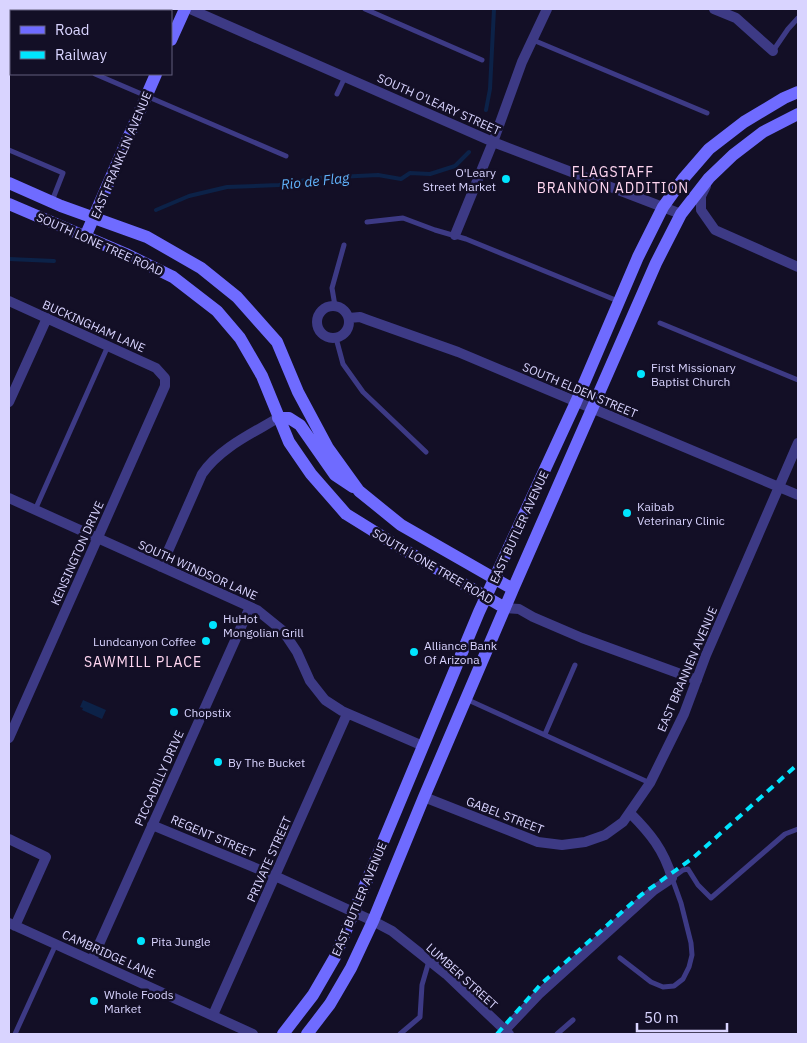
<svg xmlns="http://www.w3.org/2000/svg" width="807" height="1043" font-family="'IBM Plex Sans',sans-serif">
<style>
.water{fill:#0c2248}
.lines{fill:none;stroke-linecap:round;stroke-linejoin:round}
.stream{stroke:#0c2248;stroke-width:4}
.lane{stroke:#3d3a85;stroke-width:5}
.street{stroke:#3d3a85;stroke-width:10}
.secondary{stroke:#6f6bff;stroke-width:12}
.rail{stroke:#00e5ff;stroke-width:4;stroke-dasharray:8 6;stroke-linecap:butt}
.poi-dot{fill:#00e5ff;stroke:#130f26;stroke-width:2}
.labels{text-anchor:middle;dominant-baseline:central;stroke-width:5;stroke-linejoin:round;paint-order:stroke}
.street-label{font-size:12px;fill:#d9d4ff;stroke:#130f26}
.poi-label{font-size:12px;fill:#d9d4ff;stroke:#130f26;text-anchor:start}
.neighbourhood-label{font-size:14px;letter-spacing:1px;fill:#ffd6f0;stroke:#130f26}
.water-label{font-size:14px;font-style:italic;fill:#62b6ff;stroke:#130f26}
</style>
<rect width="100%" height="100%" fill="#130f26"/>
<!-- water -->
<path class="water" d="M83,700l23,10 -4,9 -20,-9 1,-2 -3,-1z"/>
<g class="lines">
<!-- stream -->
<path class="stream" d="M486,110l4,-21 4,-80
M156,210l33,-14 38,-9 52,-2 38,-7 61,-3 23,4 9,-6 20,1 25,-8 14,-14
M9,259l45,2"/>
<!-- lane -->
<path class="lane" d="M365,9l117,51
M9,37l2,1
M533,40l174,73
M773,51l15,-22 10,-11
M95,74l191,82
M337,94l8,-17
M9,150l54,23 -11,28
M367,222l36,-4 32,12 31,9 152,62
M335,306l-3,-18 12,-43
M660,323l138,57
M336,338l7,26 20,28 63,60
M35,510l73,-164
M466,699l184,84
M545,734l30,-69
M620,958l31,24 12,5 11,-1 9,-7 6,-12 3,-12 -1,-12 -10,-40 -9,-25 11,-8 5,-1 10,16 13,13 74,-64 13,-5
M15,1034l41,-90
M400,1034l20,-17 2,-32 7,-24
M557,1034l16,-14"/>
<!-- street -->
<path class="street" d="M190,9l303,133 188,72
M714,9l22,9 37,33
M706,186l-5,10v14l14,20 83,37
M455,235l38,-93 29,-80 25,-53
M9,301l147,67 9,10v8l-156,352
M317 322a16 16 0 1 1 32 0a16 16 0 1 1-32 0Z
M349,318l11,-1 8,3 90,32 340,143
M9,402l38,-84
M9,498l248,112 26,21 14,21 13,29 15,19 17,11 81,35
M161,567l41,-93c18,-26 49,-40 76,-56
M505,608l14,1 14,8 49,21 115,42
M424,797l114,45 24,3 23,-3 20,-7 18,-13 27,-39 34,-69 22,-59 92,-212
M152,825l123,51 98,45 19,10 54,43 63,60
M9,839l37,18 -31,69
M9,923l244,111
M92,960l158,-353
M213,1015l134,-301
M504,1031l35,-37 115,-104 18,-12c-8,-28 -22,-45 -42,-65"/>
<!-- secondary -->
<path class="secondary" d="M171,40l14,-31
M9,183l52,23 86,31 54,31 36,29 40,45 21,50 30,56 31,43 42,34 112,64
M9,204l117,50 47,23 44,34 23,27 22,38 27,66 22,32 35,40 50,31 109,63
M85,237l71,-163
M278,418h11l11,7 35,50 18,12
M283,1034l30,-39 22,-38 144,-345 97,-210 62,-145 25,-50 20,-28 26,-30 35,-27 40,-24 14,-6
M307,1034l23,-30 21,-36 22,-47 51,-124 89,-208 143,-326 25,-49 28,-36 24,-23 30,-23 35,-18"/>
<!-- rail -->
<path class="rail" d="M497,1034l44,-50 100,-89 52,-37 105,-94"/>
</g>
<!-- markers -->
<g class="poi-dot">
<circle cx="506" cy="179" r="5"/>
<circle cx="641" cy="374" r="5"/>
<circle cx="627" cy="513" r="5"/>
<circle cx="213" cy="625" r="5"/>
<circle cx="206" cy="641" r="5"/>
<circle cx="414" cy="652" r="5"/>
<circle cx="174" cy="712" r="5"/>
<circle cx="218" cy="762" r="5"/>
<circle cx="141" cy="941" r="5"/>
<circle cx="94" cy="1001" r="5"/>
</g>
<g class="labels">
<!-- street labels -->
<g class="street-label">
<text transform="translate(439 104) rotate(24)">SOUTH O'LEARY STREET</text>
<text transform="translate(121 155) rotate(-67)">EAST FRANKLIN AVENUE</text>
<text transform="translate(100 244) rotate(24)">SOUTH LONE TREE ROAD</text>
<text transform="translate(94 326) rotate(24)">BUCKINGHAM LANE</text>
<text transform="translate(580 390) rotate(23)">SOUTH ELDEN STREET</text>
<text transform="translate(519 527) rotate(-65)">EAST BUTLER AVENUE</text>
<text transform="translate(77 553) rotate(-66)">KENSINGTON DRIVE</text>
<text transform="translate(433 566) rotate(30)">SOUTH LONE TREE ROAD</text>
<text transform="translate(198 570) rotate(24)">SOUTH WINDSOR LANE</text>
<text transform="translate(687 669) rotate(-67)">EAST BRANNEN AVENUE</text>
<text transform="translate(159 778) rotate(-66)">PICCADILLY DRIVE</text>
<text transform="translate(505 815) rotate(21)">GABEL STREET</text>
<text transform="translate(213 836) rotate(23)">REGENT STREET</text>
<text transform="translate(269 859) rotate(-66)">PRIVATE STREET</text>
<text transform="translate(359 899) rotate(-67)">EAST BUTLER AVENUE</text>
<text transform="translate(109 954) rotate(24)">CAMBRIDGE LANE</text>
<text transform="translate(462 976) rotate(42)">LUMBER STREET</text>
</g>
<!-- poi labels -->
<g class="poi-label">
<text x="496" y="172" text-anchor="end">O'Leary<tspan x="496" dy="14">Street Market</tspan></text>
<text x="651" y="367">First Missionary<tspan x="651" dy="14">Baptist Church</tspan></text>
<text x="637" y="506">Kaibab<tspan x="637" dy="14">Veterinary Clinic</tspan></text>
<text x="223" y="618">HuHot<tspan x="223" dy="14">Mongolian Grill</tspan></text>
<text x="196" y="641" text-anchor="end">Lundcanyon Coffee</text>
<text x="424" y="645">Alliance Bank<tspan x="424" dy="14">Of Arizona</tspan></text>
<text x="184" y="712">Chopstix</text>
<text x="228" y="762">By The Bucket</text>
<text x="151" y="941">Pita Jungle</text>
<text x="104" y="994">Whole Foods<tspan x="104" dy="14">Market</tspan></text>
</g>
<!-- neighbourhood labels -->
<g class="neighbourhood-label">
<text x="613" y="172">FLAGSTAFF<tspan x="613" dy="16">BRANNON ADDITION</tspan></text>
<text x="143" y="662">SAWMILL PLACE</text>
</g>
<!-- water labels -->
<g class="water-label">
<text transform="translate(315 181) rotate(-6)">Rio de Flag</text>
</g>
</g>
<!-- border -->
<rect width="807" height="1043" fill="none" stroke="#d9d4ff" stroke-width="20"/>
<!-- legend -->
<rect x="10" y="10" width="162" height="65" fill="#130f26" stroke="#625e7d"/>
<rect x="20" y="26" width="25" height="8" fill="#6f6bff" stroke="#625e7d"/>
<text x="55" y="35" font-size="15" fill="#d9d4ff">Road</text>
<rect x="20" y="51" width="25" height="8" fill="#00e5ff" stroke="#625e7d"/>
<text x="55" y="60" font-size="15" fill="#d9d4ff">Railway</text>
<!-- scale -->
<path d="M637 1023v8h90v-8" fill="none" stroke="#d9d4ff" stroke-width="2.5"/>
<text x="644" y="1023" font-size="15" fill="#d9d4ff" stroke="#130f26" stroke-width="4" paint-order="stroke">50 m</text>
</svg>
